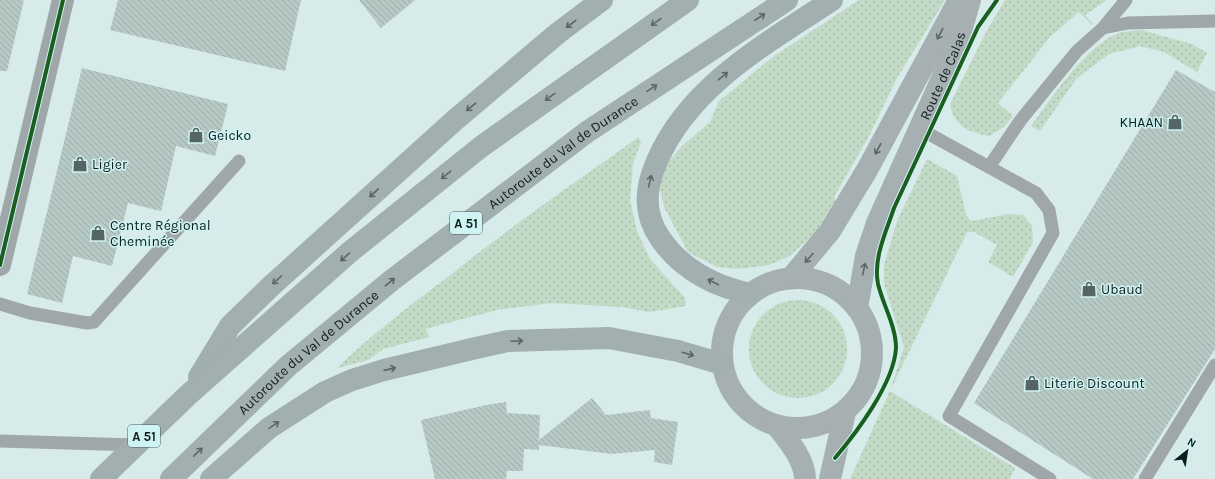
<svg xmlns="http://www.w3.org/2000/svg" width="1215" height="479" font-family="Karla,sans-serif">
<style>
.grass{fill:url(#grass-dots)}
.building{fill:url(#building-back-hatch)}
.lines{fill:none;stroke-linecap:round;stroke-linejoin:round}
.service{stroke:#a0a7a9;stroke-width:13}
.minor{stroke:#a0a7a9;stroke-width:22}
.secondary{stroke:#a6b0b2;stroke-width:22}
.motorway{stroke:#a1afb0;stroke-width:22}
.cycleway-casing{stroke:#cef3f2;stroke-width:6}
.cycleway{stroke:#1b5e20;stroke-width:4}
.oneway{stroke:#586666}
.oneway2{stroke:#5a6668}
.labels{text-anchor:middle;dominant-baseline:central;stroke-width:3;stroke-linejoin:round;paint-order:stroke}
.shield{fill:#cef3f2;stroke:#485d5d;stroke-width:1}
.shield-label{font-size:13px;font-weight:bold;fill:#0f1d1d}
.street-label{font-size:14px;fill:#0f1d1d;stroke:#cef3f2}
.poi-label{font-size:14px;fill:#0f1d1d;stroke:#cef3f2;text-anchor:start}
</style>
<defs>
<pattern id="grass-dots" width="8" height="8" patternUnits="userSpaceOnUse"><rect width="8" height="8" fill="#c2dac6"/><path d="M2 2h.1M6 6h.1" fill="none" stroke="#a6bbaa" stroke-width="1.8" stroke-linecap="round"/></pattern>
<pattern id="building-back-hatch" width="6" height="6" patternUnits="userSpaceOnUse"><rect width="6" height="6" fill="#b6c9c4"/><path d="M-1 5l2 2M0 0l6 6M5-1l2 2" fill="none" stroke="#9baca8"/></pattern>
</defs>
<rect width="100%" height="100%" fill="#d6ebea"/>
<!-- grass -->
<path class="grass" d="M859,0h86l-48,78 -29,60 -33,57v7l-20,31 -25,23 -21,9 -30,4 -22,-2 -29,-15 -24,-45 -5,-23 9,-22 15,-17 27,-23 9,-21 55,-45z
M1005,0h102l-22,15 8,9 -1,1 -13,-13 -29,25 -52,66 15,13 -9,11 -15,9c-20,-4 -35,-9 -39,-32l36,-72z
M1141,30l51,14 15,9 -10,19 -33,-20 -24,-6 -31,8 -32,24 -37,53 -9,-5c22,-29 54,-80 88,-93 7,-2 15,-2 22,-3z
M639,137l2,5 -8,22 -3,36 7,31 13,28 35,39 1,8 -36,6 -29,-5 -69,-4 -55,7 -72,19 5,8 -47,12 -14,11 -32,8c34,-33 71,-61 108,-89 63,-50 128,-96 194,-142z
M927,159l30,17 9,39 5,6 37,-7 15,1 9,11 1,16 -20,35 -25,-15 9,-17 -23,-13h-7l-77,159 125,77 -5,11h-160l40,-88 14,-44 -20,-63v-19l13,-44z
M749 349a49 49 0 1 1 98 0a49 49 0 1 1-98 0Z"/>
<!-- building -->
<path class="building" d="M0,0h24l-17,71h-7z
M118,0h183l-16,71 -175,-41z
M359,0h56l-34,28z
M82,68l146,36 -13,52 -39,-10 -15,65 -33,-8 -16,63 -39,-10 -11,47 -35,-9z
M1176,70l39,22v257l-82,130h-40l-119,-76z
M592,398l14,17 44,-5 1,8 27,4 -6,43 -18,-3 1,-12 -43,4 -73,-9v5l-15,-1 -1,22h-16l-1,8h-71l-14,-59 65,-15 20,-3 1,11 33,2 -1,25z"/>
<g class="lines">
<!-- service -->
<path class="service" d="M1103,28l23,-28
M920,129l116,64 13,17 4,23 -104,183 101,63
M989,167l31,-46 57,-70 26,-23 25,-5 87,-2
M0,304l30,9 57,10 7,-1 145,-161
M0,441l135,4
M1145,479l70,-114"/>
<!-- minor -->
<path class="minor" d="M0,265l63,-265"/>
<!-- secondary -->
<g class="secondary">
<circle cx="797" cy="353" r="75"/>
<path d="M791,278l39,-47 37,-61 92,-170"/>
<path id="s1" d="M857,308l9,-52 11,-33 80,-178 13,-45"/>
<path d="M777,426c11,14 28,34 28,53"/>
<path d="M830,479l15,-67"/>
</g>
<!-- motorway -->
<g class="motorway">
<path d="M750,294c-36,-8 -69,-25 -90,-56 -17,-25 -15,-50 -3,-77 33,-76 109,-117 175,-161"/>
<path d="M199,377l31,-51 40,-39 185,-167 103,-87 44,-33"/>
<path d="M101,479l87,-84 163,-144 131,-105 206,-146"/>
<path id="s2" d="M171,479l117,-113 104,-86 195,-148 200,-132"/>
<path d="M211,479l58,-51 56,-36 27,-12 32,-10 92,-22 32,-7 101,-3 69,13 44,13"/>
</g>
<!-- cycleway casing -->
<g class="cycleway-casing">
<path id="cycleway" d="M0,265l63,-265
M835,458c22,-26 59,-75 61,-110 0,-22 -13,-43 -18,-64 -5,-26 8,-52 16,-76l84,-181 19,-27"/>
</g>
<!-- cycleway -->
<use href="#cycleway" class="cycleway"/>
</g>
<!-- one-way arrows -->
<defs><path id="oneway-shaft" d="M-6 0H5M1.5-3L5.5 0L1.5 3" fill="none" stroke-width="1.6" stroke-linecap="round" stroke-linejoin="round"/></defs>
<g class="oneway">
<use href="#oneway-shaft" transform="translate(760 17) rotate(-33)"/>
<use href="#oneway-shaft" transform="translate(656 22) rotate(145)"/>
<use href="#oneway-shaft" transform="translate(571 24) rotate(143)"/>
<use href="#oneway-shaft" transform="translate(723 76) rotate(-40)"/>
<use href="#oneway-shaft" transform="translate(652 88) rotate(-34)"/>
<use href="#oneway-shaft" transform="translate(550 97) rotate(144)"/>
<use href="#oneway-shaft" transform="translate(471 107) rotate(140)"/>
<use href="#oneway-shaft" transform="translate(446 175) rotate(141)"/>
<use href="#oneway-shaft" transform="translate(650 181) rotate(-76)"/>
<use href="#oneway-shaft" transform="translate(374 193) rotate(137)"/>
<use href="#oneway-shaft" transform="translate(345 257) rotate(139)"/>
<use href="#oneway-shaft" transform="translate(277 280) rotate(138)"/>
<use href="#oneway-shaft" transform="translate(390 282) rotate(-39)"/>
<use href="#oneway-shaft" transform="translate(713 282) rotate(-152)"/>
<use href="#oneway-shaft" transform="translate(517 341) rotate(-3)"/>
<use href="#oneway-shaft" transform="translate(688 354) rotate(16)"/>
<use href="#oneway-shaft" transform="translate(390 369) rotate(-13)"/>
<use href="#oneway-shaft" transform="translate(274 425) rotate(-35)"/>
<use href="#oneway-shaft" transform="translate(198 452) rotate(-44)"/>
</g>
<g class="oneway2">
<use href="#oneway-shaft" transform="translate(940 34) rotate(118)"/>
<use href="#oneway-shaft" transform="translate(878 149) rotate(118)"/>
<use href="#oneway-shaft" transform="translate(809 258) rotate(131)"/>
<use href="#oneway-shaft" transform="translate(864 269) rotate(-78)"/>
</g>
<!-- icons -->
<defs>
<g id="shop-bare" transform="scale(1.2)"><path d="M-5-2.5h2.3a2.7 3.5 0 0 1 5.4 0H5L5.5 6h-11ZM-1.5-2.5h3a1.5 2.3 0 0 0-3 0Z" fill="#556565" stroke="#cef3f2" stroke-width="2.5" paint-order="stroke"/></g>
</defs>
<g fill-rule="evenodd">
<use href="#shop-bare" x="1175" y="122"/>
<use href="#shop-bare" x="196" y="135"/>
<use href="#shop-bare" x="80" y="164"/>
<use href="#shop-bare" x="98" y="233"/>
<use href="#shop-bare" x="1089" y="289"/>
<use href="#shop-bare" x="1032" y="383"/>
</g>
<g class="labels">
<!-- shield labels -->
<g class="shield">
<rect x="450" y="212" width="32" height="22" rx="3"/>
<rect x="128" y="425" width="32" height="22" rx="3"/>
</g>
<g class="shield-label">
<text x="466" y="223">A 51</text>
<text x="144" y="436">A 51</text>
</g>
<!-- street labels -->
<g class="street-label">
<text stroke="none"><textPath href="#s1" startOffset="249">Route de Calas</textPath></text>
<text stroke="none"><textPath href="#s2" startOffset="511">Autoroute du Val de Durance</textPath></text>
<text stroke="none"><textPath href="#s2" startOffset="187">Autoroute du Val de Durance</textPath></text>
</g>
<!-- poi labels -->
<g class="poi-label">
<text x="1163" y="122" text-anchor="end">KHAAN</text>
<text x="208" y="135">Geicko</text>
<text x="92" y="164">Ligier</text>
<text x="110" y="225">Centre Régional<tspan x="110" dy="16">Cheminée</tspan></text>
<text x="1101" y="289">Ubaud</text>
<text x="1044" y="383">Literie Discount</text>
</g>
</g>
<!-- north arrow -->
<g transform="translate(1187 451) rotate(30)" stroke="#cef3f2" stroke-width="3" paint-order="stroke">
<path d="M0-3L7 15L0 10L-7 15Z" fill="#0f1d1d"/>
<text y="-6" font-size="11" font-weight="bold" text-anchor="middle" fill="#0f1d1d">N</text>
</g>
</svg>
